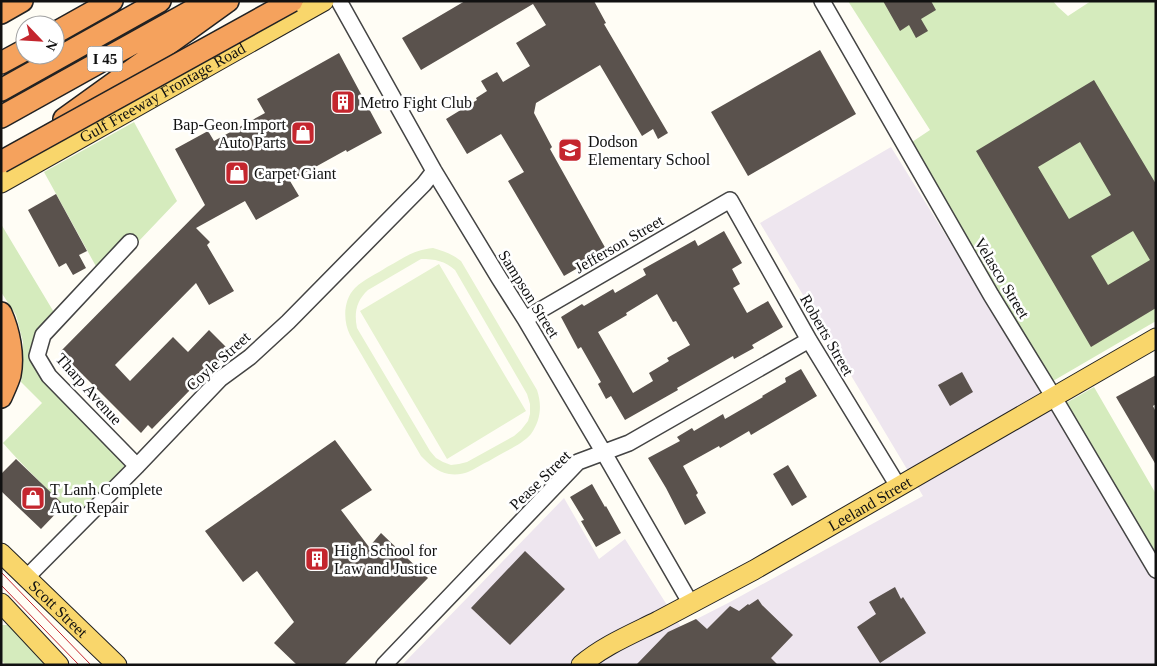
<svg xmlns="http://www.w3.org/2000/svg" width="1157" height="666" font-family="Georgia,serif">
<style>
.industrial{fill:#eee6ef}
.green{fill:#d5ebbd}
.pitch{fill:#e6f2cf;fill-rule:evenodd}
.building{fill:#5a524d;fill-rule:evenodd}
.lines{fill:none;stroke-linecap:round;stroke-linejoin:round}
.minor-casing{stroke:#444;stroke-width:18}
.major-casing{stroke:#222;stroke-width:21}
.highway-casing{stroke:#222;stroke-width:24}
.minor{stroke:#fff;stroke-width:15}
.major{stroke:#f9d66b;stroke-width:19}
.highway{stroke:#f5a25d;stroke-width:21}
.tram{stroke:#c4262e;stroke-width:1}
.highway-bridge-casing{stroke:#222;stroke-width:24;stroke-linecap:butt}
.highway-bridge{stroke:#f5a25d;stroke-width:21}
.labels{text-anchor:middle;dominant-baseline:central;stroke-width:5;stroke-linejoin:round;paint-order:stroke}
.shield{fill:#fff;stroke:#585858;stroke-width:1}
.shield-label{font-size:15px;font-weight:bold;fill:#111}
.street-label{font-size:16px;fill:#111;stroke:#fff}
.poi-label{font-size:16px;fill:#111;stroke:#fff;text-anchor:start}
</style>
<rect width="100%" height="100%" fill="#fffdf5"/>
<!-- industrial -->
<path class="industrial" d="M891,147l180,290 42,66 43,76v86h-754l162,-167 35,61 26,-20 56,88 49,-25 193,-106 -163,-273z"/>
<!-- green -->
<path class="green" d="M848,1h205l5,6 10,9 23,-15h65v320l-103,60 -5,-8 -4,-1 -135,-228 21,-14z
M134,122l43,79 -40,42 -8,-7 -31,34 -54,-98z
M1,224l54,90 -20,21 -3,23 3,10 94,96 -53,55c-23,-26 -50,-49 -73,-76l39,-40 -21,-21 2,-17v-23l-7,-27 -15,-23z
M1094,387l62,107v62l-90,-153z
M1,625h9l39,40h-43l-5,-5z"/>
<!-- pitch -->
<path class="pitch" d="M433,248c11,3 19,6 28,13l76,129c5,15 4,30 -6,44 -9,11 -30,19 -42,27 -7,3 -14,8 -21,11 -5,2 -12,3 -19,2 -12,-2 -20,-10 -28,-18l-71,-121c-7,-14 -7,-35 5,-47 9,-9 22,-14 32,-21 17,-9 26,-17 46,-19zM421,259c14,0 24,2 34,11l72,124 3,10v10l-2,7 -7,9 -7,6 -47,26 -8,2 -8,1 -8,-3 -7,-4 -6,-7 -73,-123c-3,-15 -1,-27 11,-38z
M439,264l87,147 -79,48 -87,-148z"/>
<!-- building -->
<path class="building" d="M465,1h129l12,22 -2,1 64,109 -10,6 -5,-10 -11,7 -42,-71 -64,38 -2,10 18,34 -2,2 57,102 -43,25 -56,-95 16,-9 -23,-38 -34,20 -21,-35 31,-19 -1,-2 11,-7 -6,-10 16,-9 6,10 27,-16 -14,-23 30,-18 -13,-21 -112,66 -19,-32z
M883,1h48l5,9 -15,9 7,12 -12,7 -7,-13 -9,6z
M820,50l36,64 -108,62 -37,-64z
M339,53l43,80 -35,19 -1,-2 -56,31 9,15 -43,24 -11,-19 -49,27 14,14 -3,3 27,46 -25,14 -13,-22 -81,82 15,16 43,-44 15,15 21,-22 20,20 -77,79 -4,-4 -7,8 -81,-81 145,-147 -30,-56 33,-18 6,10 51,-28 -8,-14z
M1094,80l62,104v124l-65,39 -115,-196zM1080,142l31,53 -42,24 -31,-52zM1133,231l17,29 -42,25 -17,-29z
M56,194l31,57 -8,4 7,13 -13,7 -7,-12 -7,4 -31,-57z
M724,231l18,32 -10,6 8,15 -7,4 14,25 21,-12 15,26 -31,18 2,3 -20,11 -1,-3 -56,32 1,2 -53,30 -14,-24 -5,3 -8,-15 3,-2 -20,-35 -3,2 -17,-32 21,-13 2,2 29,-17 2,4 31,-18 -3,-6 52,-29 3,6zM657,294l16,28 3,-1 14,24 -23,13 2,3 -20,12 4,8 -20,12 -35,-61 29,-17 -1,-2z
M801,369l16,27 -66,39 -2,-4 -29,17 -1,-2 -36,20 15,27 -2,2 10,18 -21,12 -19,-37 -18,-30 32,-17 -3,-4 15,-9 2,3 29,-17 2,5 38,-22 -1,-1 24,-14 -1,-4z
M962,372l11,20 -23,14 -12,-21z
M1156,375v29l-3,2 3,6v53l-40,-68z
M335,440l37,50 -31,20 28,37 12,-14 47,45 -84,87h-47l-23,-22 20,-21 -37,-51 -14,11 -38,-51z
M16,459l48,46 -23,24 -40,-38v-17z
M788,465l19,32 -15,9 -19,-32z
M592,484l13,23 1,-1 15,27 -25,14 -15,-26 3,-1 -14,-23z
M525,551l40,38 -55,56 -39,-37z
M895,587l6,12 2,-2 23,36 -46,30 -23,-36 19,-13 -7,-12z
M758,599l4,6 31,30 -22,23 7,7h-142l32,-33 28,-13 11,10 23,-23 9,5 9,-7 1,1z"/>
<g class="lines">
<!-- minor casing -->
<g class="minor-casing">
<path id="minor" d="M339,1l95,170 65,107 26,41 79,134 87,151
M822,1l169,294 62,101 103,174
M130,242l-87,93 -6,21 12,20 88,90
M525,319l205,-119 79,140 89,146
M26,578l111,-112 83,-87 30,-22 38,-35 136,-138 10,-13
M384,665l194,-203 51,-19 180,-103"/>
</g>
<!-- major casing -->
<g class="major-casing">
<g id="major">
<path id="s1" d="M1,183l323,-182"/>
<path id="s2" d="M1,553l116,112"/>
<path d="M1,603l58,62"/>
<path id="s3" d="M581,665c22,-19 51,-31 77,-44 32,-17 64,-34 96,-51l402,-232"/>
</g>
</g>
<!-- highway casing -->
<g class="highway-casing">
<path id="highway" d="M1,13l21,-12
M55,33l57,-32
M1,63l24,-13
M1,90l159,-89
M1,117l201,-112
M64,119l164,-118
M1,313c8,18 13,42 9,62 -2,7 -6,15 -9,22"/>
</g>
<!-- minor -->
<use href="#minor" class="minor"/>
<!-- major -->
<use href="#major" class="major"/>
<!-- highway -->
<use href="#highway" class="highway"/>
<!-- tram -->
<path class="tram" d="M1,572l90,93
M1,585l78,80"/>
<!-- highway-bridge casing -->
<g class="highway-bridge-casing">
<path id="highway-bridge" d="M1,162l291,-161"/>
</g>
<!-- highway-bridge -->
<use href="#highway-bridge" class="highway-bridge"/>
</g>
<!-- icons -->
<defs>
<g id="building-square" transform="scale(1.25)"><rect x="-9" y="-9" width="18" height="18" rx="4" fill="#c4262e" stroke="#fff"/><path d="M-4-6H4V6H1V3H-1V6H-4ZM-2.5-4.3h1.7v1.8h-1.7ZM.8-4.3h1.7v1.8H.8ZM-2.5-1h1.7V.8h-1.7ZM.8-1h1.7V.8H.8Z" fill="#fff"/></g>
<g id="shop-square" transform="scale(1.25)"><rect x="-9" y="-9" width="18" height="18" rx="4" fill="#c4262e" stroke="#fff"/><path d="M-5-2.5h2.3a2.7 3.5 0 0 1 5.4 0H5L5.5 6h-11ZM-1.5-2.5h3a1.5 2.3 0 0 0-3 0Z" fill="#fff"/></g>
<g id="school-square" transform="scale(1.25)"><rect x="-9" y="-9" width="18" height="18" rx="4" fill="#c4262e" stroke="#fff"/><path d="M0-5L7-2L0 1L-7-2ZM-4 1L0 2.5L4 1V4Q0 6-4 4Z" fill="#fff"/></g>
</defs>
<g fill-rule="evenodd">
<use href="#building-square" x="343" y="102"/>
<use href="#shop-square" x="303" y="133"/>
<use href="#school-square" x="570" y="150"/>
<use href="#shop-square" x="237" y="173"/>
<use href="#shop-square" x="33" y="498"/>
<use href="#building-square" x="317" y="559"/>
</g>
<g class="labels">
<!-- shield labels -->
<rect class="shield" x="87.5" y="46.5" width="35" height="25" rx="4"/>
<g class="shield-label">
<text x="105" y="59">I 45</text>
</g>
<!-- street labels -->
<g class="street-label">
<text stroke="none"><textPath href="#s1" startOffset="185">Gulf Freeway Frontage Road</textPath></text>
<text transform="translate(619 244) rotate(-30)">Jefferson Street</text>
<text transform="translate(1002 278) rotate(59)">Velasco Street</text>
<text transform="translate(529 294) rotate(58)">Sampson Street</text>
<text transform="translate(827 335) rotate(60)">Roberts Street</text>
<text transform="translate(218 361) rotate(-42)">Coyle Street</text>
<text transform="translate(89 389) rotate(48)">Tharp Avenue</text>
<text transform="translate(540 480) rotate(-44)">Pease Street</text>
<text stroke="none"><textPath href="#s3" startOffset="331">Leeland Street</textPath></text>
<text stroke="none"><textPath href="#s2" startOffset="80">Scott Street</textPath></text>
</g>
<!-- poi labels -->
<g class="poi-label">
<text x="360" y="102">Metro Fight Club</text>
<text x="286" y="124" text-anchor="end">Bap-Geon Import<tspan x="286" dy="18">Auto Parts</tspan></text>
<text x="588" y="141">Dodson<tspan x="588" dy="18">Elementary School</tspan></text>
<text x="254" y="173">Carpet Giant</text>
<text x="50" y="489">T Lanh Complete<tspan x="50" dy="18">Auto Repair</tspan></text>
<text x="334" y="550">High School for<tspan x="334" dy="18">Law and Justice</tspan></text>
</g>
</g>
<!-- border -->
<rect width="1157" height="666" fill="none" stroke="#111111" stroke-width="5"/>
<!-- north arrow -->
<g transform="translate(40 40) rotate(115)"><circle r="24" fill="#ffffff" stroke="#a0a0a0"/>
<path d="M0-4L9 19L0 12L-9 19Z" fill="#c4262e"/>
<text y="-8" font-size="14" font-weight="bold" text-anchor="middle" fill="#111111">N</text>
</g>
</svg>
